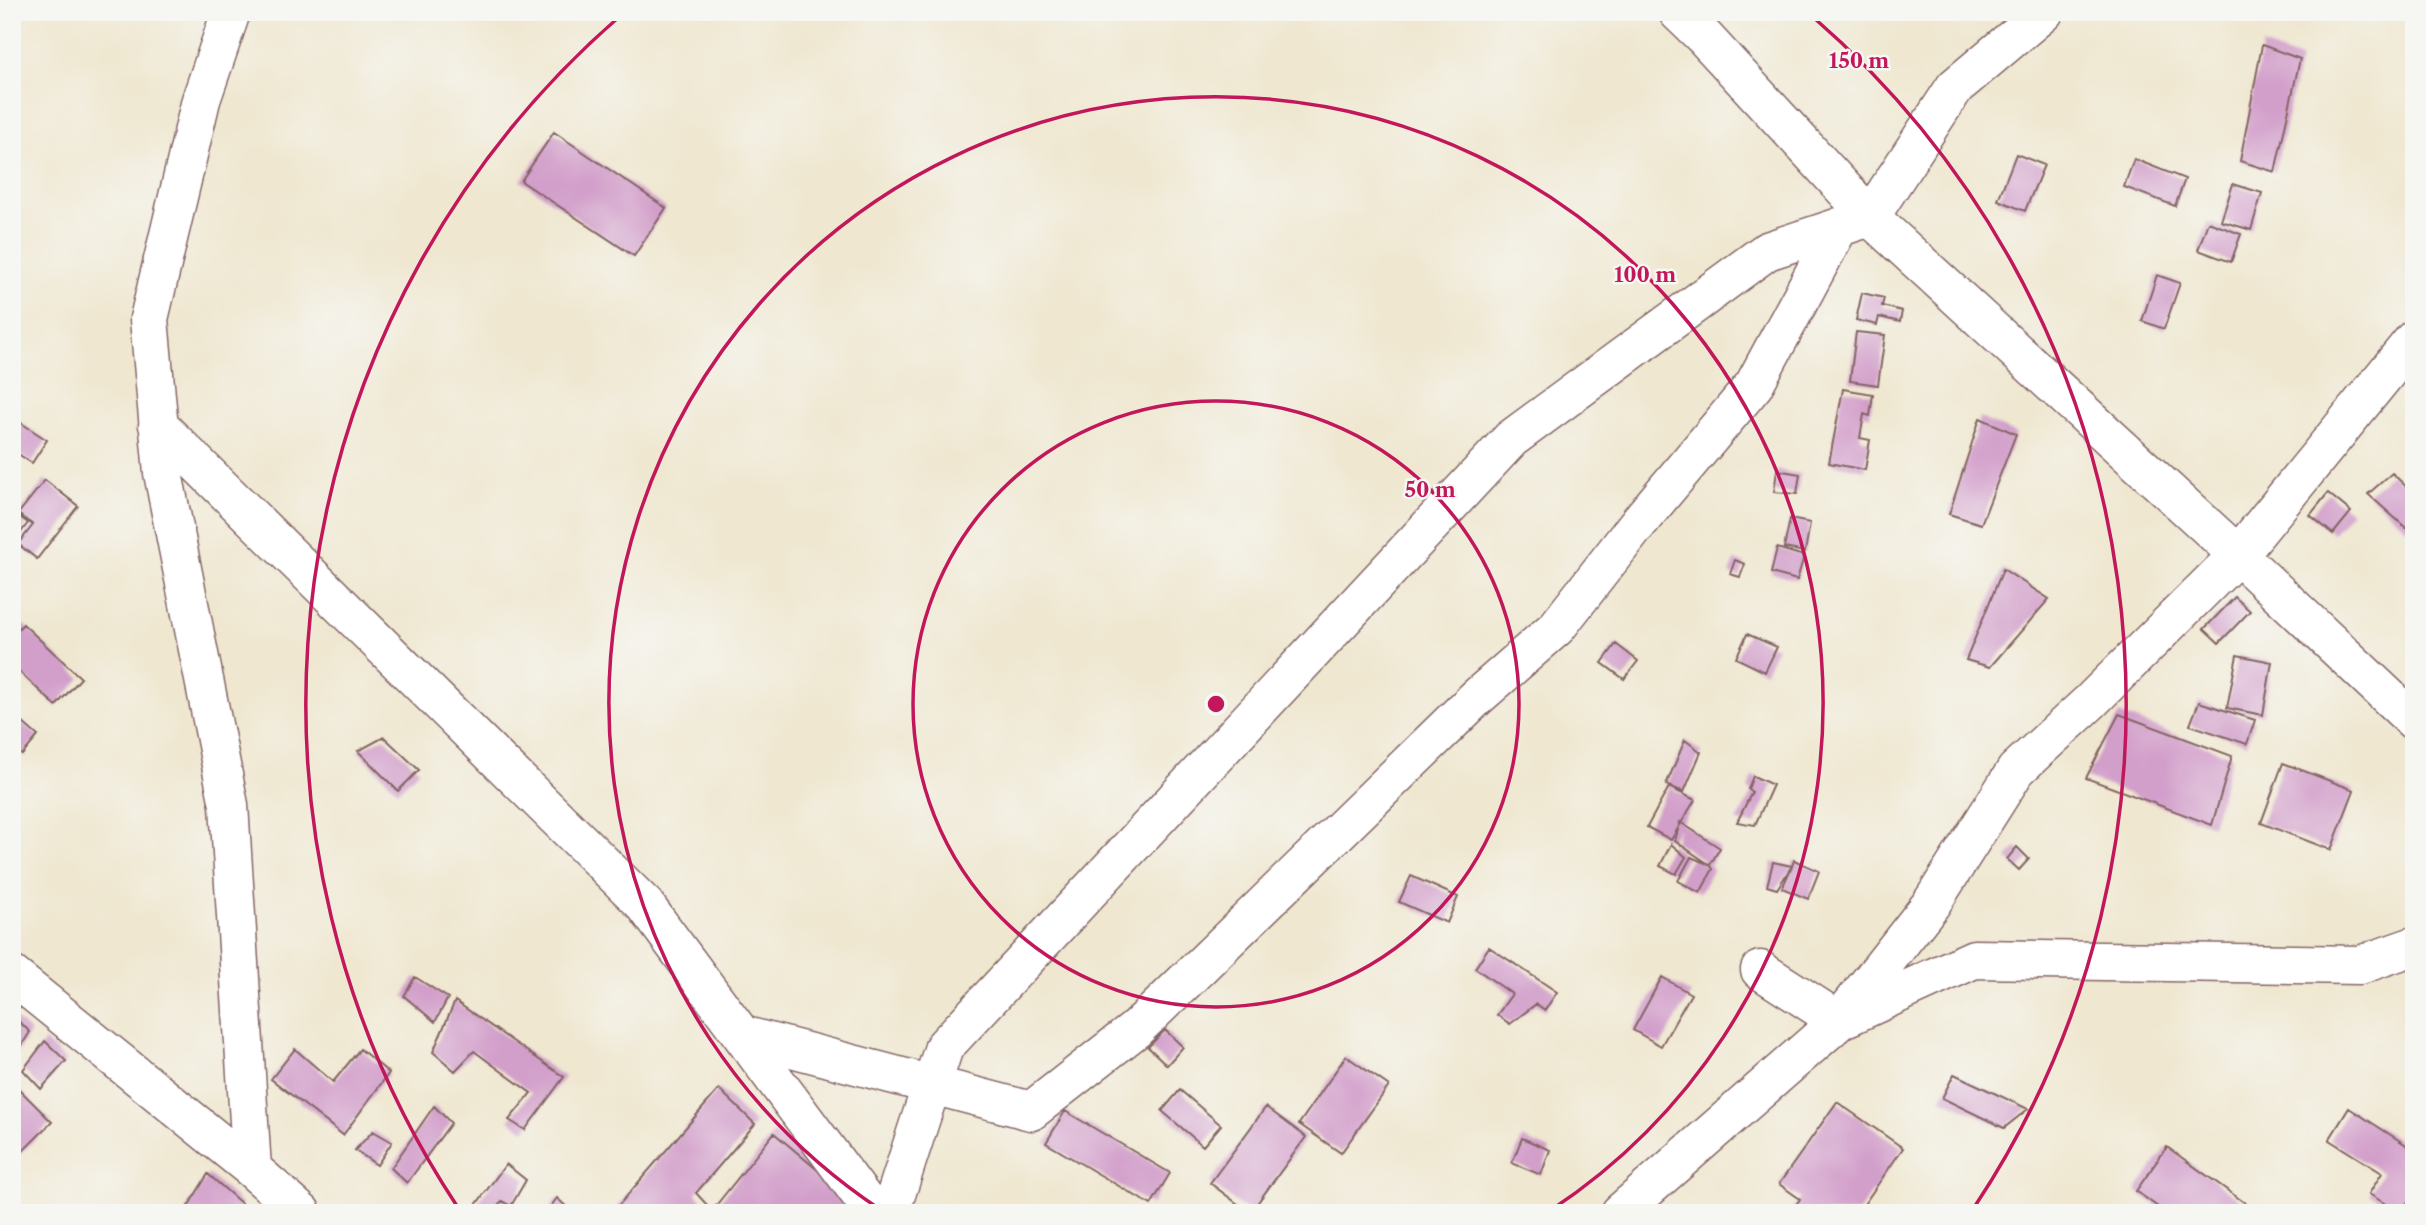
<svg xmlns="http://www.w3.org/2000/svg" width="2426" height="1225" font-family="'Libre Caslon Text',serif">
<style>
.building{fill:#d29eca}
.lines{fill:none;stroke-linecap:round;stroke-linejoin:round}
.minor-casing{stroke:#846565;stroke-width:41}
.minor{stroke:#fff;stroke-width:38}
.ring{fill:none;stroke:#c2185b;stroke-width:3.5}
.centre{fill:#c2185b;stroke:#f6f6f2;stroke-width:3.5}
.ring-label{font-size:21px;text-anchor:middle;font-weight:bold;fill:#c2185b;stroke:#f6f6f2;stroke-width:5;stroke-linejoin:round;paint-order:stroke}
</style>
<rect width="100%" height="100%" fill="#f6f6f2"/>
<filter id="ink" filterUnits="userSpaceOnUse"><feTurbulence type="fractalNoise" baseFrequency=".0143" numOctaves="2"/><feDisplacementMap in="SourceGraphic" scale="14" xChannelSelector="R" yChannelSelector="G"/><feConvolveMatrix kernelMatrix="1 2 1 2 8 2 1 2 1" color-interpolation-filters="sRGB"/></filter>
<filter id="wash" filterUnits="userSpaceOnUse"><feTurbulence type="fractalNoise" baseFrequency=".00686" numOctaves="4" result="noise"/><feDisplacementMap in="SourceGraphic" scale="28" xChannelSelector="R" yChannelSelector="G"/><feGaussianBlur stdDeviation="1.57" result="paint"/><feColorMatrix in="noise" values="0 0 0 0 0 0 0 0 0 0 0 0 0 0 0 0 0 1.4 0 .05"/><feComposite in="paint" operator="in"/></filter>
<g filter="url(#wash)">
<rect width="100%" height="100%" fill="#efe7d0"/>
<g id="blocks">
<!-- building -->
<path class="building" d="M2262,45l38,14 -25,113 -35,-11z
M554,132l112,76 -32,48 -113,-75z
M2016,154l28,11 -19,46 -27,-11z
M2134,159l51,20 -10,27 -51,-19z
M2233,184l29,9 -11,37 -30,-9z
M2208,222l33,12 -10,28 -33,-12z
M2157,275l23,8 -16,46 -22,-8z
M1862,293l22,5 -2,8 20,5 -2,11 -21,-5 -2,8 -21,-5z
M1856,332l29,3 -7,50 -28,-4z
M1843,389l30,5 -3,22 -6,-2 -4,24 10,2 -5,30 -36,-7z
M1980,418l36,16 -35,90 -32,-10z
M18,421l29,19 -15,23 -20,-13v-20z
M1777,470l23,4 -3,20 -23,-2z
M2392,473l22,21v41l-46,-41z
M45,480l33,26 -41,53 -19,-15 15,-19 -15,-11z
M2328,493l23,19 -18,22 -23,-19z
M12,511l16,12 -13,17 -3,-1z
M1790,519l20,4 -5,29 -21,-4z
M1777,548l27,8 -7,24 -26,-7z
M1735,560l10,4 -5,13 -10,-3z
M2003,569l46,30 -59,68 -24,-7z
M2235,597l15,14 -31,32 -15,-14z
M23,624l58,54 -25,28 -44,-41v-30z
M1747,634l30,13 -12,25 -29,-14z
M1616,644l22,17 -14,18 -22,-16z
M2237,655l35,7 -9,53 -36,-7z
M2199,702l56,18 -8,24 -57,-19z
M2119,714l113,42 -20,69 -126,-47z
M22,722l16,14 -16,19 -10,-8v-13z
M384,737l35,33 -21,21 -40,-40z
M1685,740l16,12 -17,40 -18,-7z
M2283,763l71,27 -23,60 -70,-27z
M1753,776l20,9 -18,40 -18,-3 15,-30 -4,-3z
M1669,787l26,13 -24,40 -24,-13z
M1680,822l40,26 -10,17 -35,-24z
M1671,844l15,13 -10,17 -16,-8z
M2017,847l12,12 -10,11 -12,-11z
M1691,857l19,8 3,4 -13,24 -22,-12z
M1794,860l25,11 -11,28 -26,-11 10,-22 -15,23 -10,-3 6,-24 19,4z
M1411,876l47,21 -11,26 -48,-21z
M1489,947l68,45 -12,18 -9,-6 -26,20 -13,-9 15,-21 -37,-26z
M415,977l33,21 -13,24 -31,-26z
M1662,977l29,17 -30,52 -28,-16z
M455,1001l109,76 -39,53 -16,-10 22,-27 -57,-42 -19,20 -22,-19z
M12,1015l18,17 -15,24 -3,-3z
M1165,1030l18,17 -16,18 -19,-18z
M45,1041l21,20 -25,28 -18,-19z
M295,1049l38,33 27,-33 29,24 -46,62 -72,-56z
M1346,1056l43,30 -48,67 -42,-29z
M1954,1074l74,35 -24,19 -62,-30z
M12,1082l40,40 -33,33 -7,-6z
M719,1089l36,35 -59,69 12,13 -14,7h-29l-8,-7 -6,7h-39z
M1180,1090l41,35 -18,21 -41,-35z
M1837,1102l66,46 -45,65h-68l10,-14 -21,-15z
M434,1106l17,17 -44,60 -16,-15z
M1266,1107l40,30 -56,76 -40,-30z
M2349,1108l65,42v42l-13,21 -32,-19 13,-21 -53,-33z
M1065,1111l105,62 -19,32 -105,-62z
M373,1131l19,11 -15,23 -22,-15z
M774,1133l86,73 -5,7h-145z
M1522,1138l28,12 -9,25 -29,-12z
M2167,1147l92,66h-93l-30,-22z
M506,1164l20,16 -15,26 -9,-5 -9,12h-23z
M208,1174l34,30 -5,9h-53z
M557,1198l16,15h-27z"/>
</g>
</g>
<g filter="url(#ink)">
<use href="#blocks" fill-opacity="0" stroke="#846565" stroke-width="2"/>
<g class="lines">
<!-- minor casing -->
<g class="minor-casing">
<path id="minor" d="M231,12l-30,88 -52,219 14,154 66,332 23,364
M1678,12l27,26 165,179 368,338 176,166
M158,425l487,480 229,308
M12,975l240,194 50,44
M1847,1017l127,-58 386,6 54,-19
M1839,1021l92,-117 85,-134 74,-68 148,-147 176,-216
M742,1035l289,76 105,-82 340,-331 81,-71 82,-105 115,-137 85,-158
M890,1213l54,-166 567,-608 256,-188 103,-34 85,-130 89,-75
M1620,1213l219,-192 -79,-51"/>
</g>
<!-- minor -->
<use href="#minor" class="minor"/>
</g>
</g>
<!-- distance rings -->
<g class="ring">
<circle cx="1216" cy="704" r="303"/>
<path d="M881 1210A607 607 0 1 1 1551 1210"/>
<path d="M457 1206A910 910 0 0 1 619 17M1813 17A910 910 0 0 1 1975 1206"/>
</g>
<circle cx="1216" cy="704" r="10" class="centre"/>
<g class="ring-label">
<text x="1859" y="68">150 m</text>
<text x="1645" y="282">100 m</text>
<text x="1430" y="497">50 m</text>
</g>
<!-- margin -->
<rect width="2426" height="1225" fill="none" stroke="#f6f6f2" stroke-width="42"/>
</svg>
